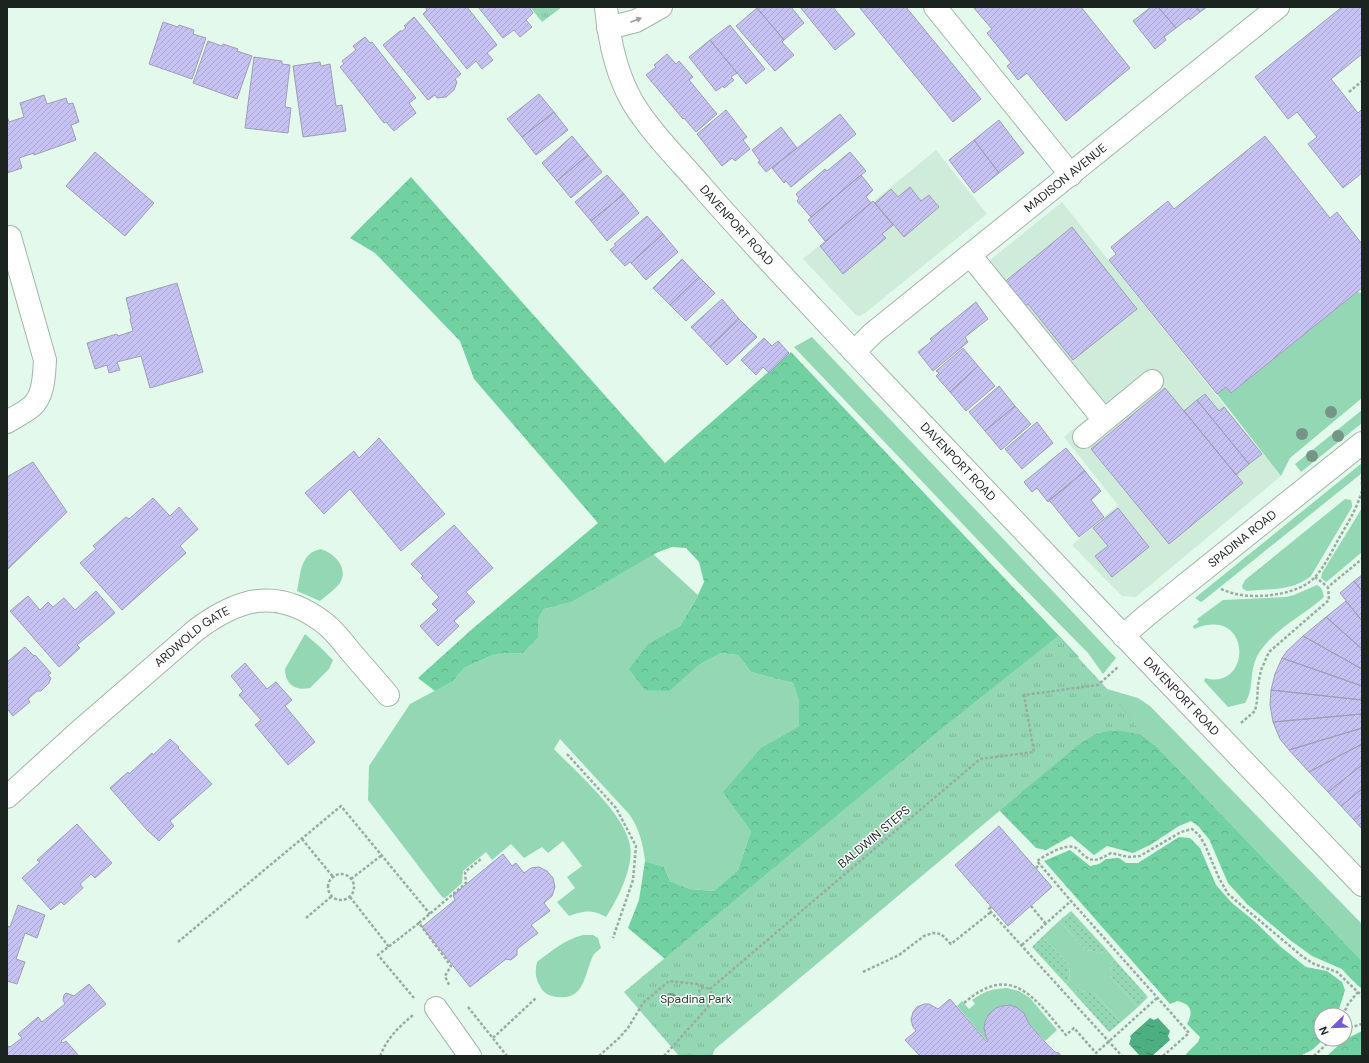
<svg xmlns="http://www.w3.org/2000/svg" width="1369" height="1063" font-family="'DM Sans',sans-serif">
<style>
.built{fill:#cfecdb}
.grass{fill:#94d7b4}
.forest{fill:url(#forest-crowns)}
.park{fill:url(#park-tufts)}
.garden{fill:url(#garden-dots)}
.water{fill:url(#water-ripples)}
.building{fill:url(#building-hatch);stroke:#9f9eb2}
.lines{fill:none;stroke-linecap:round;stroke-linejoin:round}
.minor-casing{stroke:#a0b6aa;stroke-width:24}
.major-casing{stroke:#a0b6aa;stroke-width:24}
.path{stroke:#9aaca2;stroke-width:2.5;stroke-dasharray:3 2;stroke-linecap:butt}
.minor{stroke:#fff;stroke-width:22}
.major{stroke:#fff;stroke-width:22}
.tree{fill:#759686}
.oneway{fill:#999c9b}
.labels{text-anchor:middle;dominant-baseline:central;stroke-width:3;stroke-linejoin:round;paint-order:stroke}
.street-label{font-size:12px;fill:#1c2420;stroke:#fff}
.park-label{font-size:12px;fill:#1c4532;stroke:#fff}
</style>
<defs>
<pattern id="forest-crowns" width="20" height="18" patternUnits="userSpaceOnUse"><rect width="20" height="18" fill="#71d1a3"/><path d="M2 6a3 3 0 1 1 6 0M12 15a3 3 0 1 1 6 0" fill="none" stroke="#61b38c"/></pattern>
<pattern id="park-tufts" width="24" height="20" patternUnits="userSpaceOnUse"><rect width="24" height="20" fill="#94d7b4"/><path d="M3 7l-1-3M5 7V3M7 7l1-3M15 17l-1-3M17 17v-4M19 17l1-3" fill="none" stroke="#7fb89a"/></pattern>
<pattern id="garden-dots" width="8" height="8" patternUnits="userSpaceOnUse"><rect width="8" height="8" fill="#94d7b4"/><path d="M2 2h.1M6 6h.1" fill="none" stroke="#7fb89a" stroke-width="1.8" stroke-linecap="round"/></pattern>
<pattern id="water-ripples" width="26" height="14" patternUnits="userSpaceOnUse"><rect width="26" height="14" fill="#4dae81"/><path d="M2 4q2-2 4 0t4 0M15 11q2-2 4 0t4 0" fill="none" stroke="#3f8d69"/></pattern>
<pattern id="building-hatch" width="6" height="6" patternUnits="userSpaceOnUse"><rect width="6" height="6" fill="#c6c3f4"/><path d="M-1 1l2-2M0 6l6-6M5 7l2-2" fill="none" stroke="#aaa7d1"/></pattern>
</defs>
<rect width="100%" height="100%" fill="#e2f9ec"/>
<!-- built -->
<path class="built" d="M936,150l51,64 -123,100 -4,2 -4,-1 -53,-56z
M1062,202l219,274 -145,121 -14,-1 -50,-51 46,-40 -54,-68 37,-30 -116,-143z"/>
<!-- grass -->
<path class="grass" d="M1357,292l5,1v105l-72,60 -9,18 -64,-82 9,-7 5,6z
M812,337l304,321 -13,16 -15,-21 -73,-74 -221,-232z
M1362,410v13l-61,49 -6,-8z
M1362,463v10l-158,127 -3,2 -6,-4z
M1345,499l6,1 1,4v3l-41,69c-18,15 -42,13 -64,15l-4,-2 -1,-3 3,-6z
M1362,508v44l-32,27 -4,3 -5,-4 1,-5z
M321,549c12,4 27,17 20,32 -3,6 -15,15 -21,20l-23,-10c4,-18 3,-38 24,-42z
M653,554l45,41 -18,31 -31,17 21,48 29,-26 22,-12 17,2 13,17 42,11 6,18v25l-37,21 -11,84 -13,39 -24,21 -24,-2 -20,-8 -6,-14 -19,-6c-2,-18 -6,-33 -16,-47l-69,-75 -6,10c23,24 70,64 76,96 4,22 -12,54 -24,72 -15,-8 -21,-6 -37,-1l-12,-14 18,-14 -8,-11 15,-11 -19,-25 -15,12 -6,-6 -18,11 -13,-14 -19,16 -6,-8 -23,19 -1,12 -17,15 -3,-1 -74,-97 1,-34 41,-62 43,-23 11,-13 31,-14 28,-1 15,-15v-19l6,-10 28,-7z
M1317,585c5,2 6,7 7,12 -21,19 -50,32 -65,56 -11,17 -4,35 -14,50l-17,4 -24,-26 1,-3c47,14 48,-74 -11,-49l-1,-3 6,-4 -2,-3 26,-19 63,-3 8,-2z
M305,634l15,13 13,13 -4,9 -19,19c-14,3 -25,-3 -25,-19z
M1107,689l31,9 12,8 212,218v37l-205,-214 -15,-12z
M1059,921l27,29 7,1 7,3 6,-5 9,11 -5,5 1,6 -1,5 28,31 -17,15 -28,-30h-8l-7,-3 -4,4 -8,-9 4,-4 -1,-7 1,-7 -28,-29z
M583,935h10l5,3 3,10c-2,2 -5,4 -7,6 -10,18 -8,47 -37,43 -8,-1 -14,-4 -17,-11 -5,-9 -5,-14 -3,-24 16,-12 27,-22 46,-27z
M1007,988l12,3 11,7 27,32 -12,11 -23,-25 -35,25 -30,-35 5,-5 7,8 6,-5 -3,-4c13,-9 19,-11 35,-12z"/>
<!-- forest -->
<path class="forest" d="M411,177l254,286 126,-111 288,305 -138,73 -276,229 -37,-31 11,-28 6,-39 19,6 6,14 20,8 24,2 24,-21 13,-39 -28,-39 39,-45 37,-21v-25l-6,-18 -42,-11 -13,-17 -17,-2 -22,12 -29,26 -25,-1 -16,-21 20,-26 31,-17 17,-29 7,-15 -5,-20 -13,-14 -14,-1 -16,6 -84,49 -28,7 -6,10v19l-15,15 -28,1 -31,14 -11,13 -18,10 -17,-13 53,-48 127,-107 -124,-144 -14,-38 -85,-88 -25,-15z
M1119,703l23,32 15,12 205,214v28l-11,-10 -9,-10 -30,-13 -22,-16 -43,-36 -19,-21 -19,-44 -11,-13 -7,-5 -12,5 -29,19 -17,8 -26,-7 -13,9 -23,-19 -25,14 -10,-2 -37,-38 -5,-12z
M1179,837l11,1 10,10 16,37 16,18 21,17 28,27 25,20 21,4 15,11 3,8 -8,25h-16v24h3l-12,11 -12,6h-114v-2l12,-12 2,-5 -13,-13c7,-13 4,-20 -10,-23l-7,3 -126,-143 26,-11 20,16 9,-2 7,-5 13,-1 7,5h12z
M1362,1031v25h-35l17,-16z"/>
<!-- park -->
<path class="park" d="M530,7h32l-20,15z
M1058,636l54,58 30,41c-29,-7 -40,-7 -65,11l-362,303 -3,7h-33l-55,-64 317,-263z"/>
<!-- garden -->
<path class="garden" d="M1071,911l35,38 -6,5 -7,-3 -7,-1 -27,-29z
M1042,937l28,29 -1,7 1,7 -4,4 -34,-37z
M1115,960l33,37 -10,10 -28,-31 1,-5 -1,-6z
M1078,989l7,3h8l28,30 -12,10 -35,-39z"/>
<!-- water -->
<path class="water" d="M1150,1018l4,2 4,-2 12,13 -2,5 2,4 -18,16h-12l-11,-12 2,-6 -1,-2z"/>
<!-- building -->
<path class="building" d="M425,7h42l30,38 -10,8 6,7 -11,9 -6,-8 -9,8 -44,-55 4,-4z
M478,7h51l4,6 -7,7 6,7 -12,10 -6,-7 -11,8z
M758,7h33l13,16 -20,17 -27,-32z
M800,7h33l22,27 -20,16z
M859,7h47l75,92 -28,23z
M973,7h108l49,61 -64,53 -39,-48 -9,7 -11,-14 4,-3 -24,-30 5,-4z
M1151,7h7l18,21 -12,9 2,3 -11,9 -22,-28z
M1158,7h38l4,5 -10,8 -1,-2 -13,10z
M1196,7h11l-7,5z
M1342,7h20v47l-31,25 27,34 4,-4v64l-19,15 -35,-44 9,-7 -20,-25 -9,7 -33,-42z
M757,8l27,32 -2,2 12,13 -19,16 -39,-45z
M414,17l47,57 -6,5 2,3 -3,8 -8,7 -9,1 -2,-3 -7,5 -45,-55 17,-14h2l4,-3 -2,-2z
M163,22l15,5 1,-2 15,5 -1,4 13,4 -14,41 -43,-15z
M730,25l35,44 -19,15 -36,-44z
M365,37l5,6 2,-1 44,56 -7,5 7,10 -22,18 -8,-9 -2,1 -44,-56 4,-3 -2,-3 14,-11 -3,-4z
M710,40l27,33 -6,4 3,3 -10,8 -1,-2 -7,5 -27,-34z
M208,41l14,5 1,-2 15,5 -1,2 15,5 -15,43 -44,-16z
M667,54l9,10 3,-3 14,16 -4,3 28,34 -21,18 -12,-14 -1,1 -37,-44 10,-8 -2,-2z
M254,57l28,4v3l8,1 -5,42 6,1 -3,25 -43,-5z
M320,62l1,4 9,-2 6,42 6,-1 4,26 -43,6 -10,-71z
M539,94l15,18 -32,25 -15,-18z
M44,95l3,9 19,-6 2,6 5,-1 6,19 -8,3 5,15 -42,15v-2l-15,5 3,10 -15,5v-57l2,6 15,-5 -4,-14z
M726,110l21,27 -4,3 7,9 -15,12 -3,-3 -10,8 -25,-32z
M554,112l14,18 -32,25 -14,-18z
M840,114l16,20 -65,53 -5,-6 -2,2 -12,-15z
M999,120l25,33 -25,20 -25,-33z
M781,127l16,21 -31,24 -8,-10 2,-1 -8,-11z
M572,136l16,19 -31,26 -15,-18z
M1265,136l65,82 7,-6 25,32v44l-131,105 -5,-6 -9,7 -108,-134 7,-6 -5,-7 57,-46 6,8z
M974,140l25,33 -25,20 -25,-33z
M95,152l59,51 -29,33 -59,-50z
M850,152l16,19 -55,46 -14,-16 2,-3 -3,-4 29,-25 2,2z
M588,155l14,17 -31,26 -14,-17z
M607,175l17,19 -33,27 -16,-19z
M861,175l12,15 -7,7 5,6 -46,38 -17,-21z
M910,187l11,14 8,-6 10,12 -35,30 -29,-34 16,-14 7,8z
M624,194l15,19 -32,28 -16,-20z
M873,201l20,24 -11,9 4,4 -43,36 -23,-28z
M647,216l16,18 -32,29 -1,-1 -5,4 -15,-16 6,-5 -2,-1z
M1072,227l65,82 -64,51 -45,-56 -6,5 -20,-25z
M663,234l15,18 -32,28 -15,-17z
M682,259l17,18 -29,28 -17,-17z
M699,277l16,16 -29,28 -16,-16z
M177,283l26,89 -53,16 -9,-32 -24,6 3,8 -11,3 -2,-8 -12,4 -8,-26 30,-9 1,2 15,-5 -3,-12 1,-1 -5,-20z
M722,299l17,20 -29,28 -19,-20z
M976,302l12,17 -23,18 3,5 -35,29 -15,-19 14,-11 -2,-2z
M739,319l18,18 -30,28 -17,-18z
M764,338l8,8 6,-5 11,12 -20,20 -6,-6 -7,8 -15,-15z
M963,348l15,18 -28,26 -14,-16 3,-3 -3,-2z
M978,366l17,20 -29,25 -16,-19z
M999,386l16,20 -30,25 -16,-19z
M1165,388l78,95 -74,61 -78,-95z
M1205,394l14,17 5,-4 38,47 -13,10 -52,-64z
M1197,400l52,64 -13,11 -52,-64z
M1015,406l16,18 -30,26 -16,-19z
M1037,422l16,21 -31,26 -17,-20z
M379,438l66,76 -44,37 -51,-62 -26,25 -19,-21 49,-42 5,7z
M1066,448l19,23 -37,31 -11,-14 -5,4 -8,-10z
M33,462l34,50 -60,58v-93z
M1085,471l16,20 -10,9 13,17 -25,20 -30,-37z
M153,498l17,18 9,-9 19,22 -18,17 6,7 -64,57 -42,-47 16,-14 -3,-3 33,-29 3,2z
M1118,508l31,39 -37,30 -17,-21 13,-10 -15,-18z
M454,525l39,43 -27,24 9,10 -21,19 5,5 -21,20 -18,-20 18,-16 -6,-6 7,-7 -18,-19 2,-2 -12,-12z
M1362,575v16l-8,-10z
M1354,581l8,10v30l-22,-28z
M96,591l19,22 -38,32 3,3 -21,19 -49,-56 18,-15 12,14 8,-8 5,5 11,-9 11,12z
M1346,601l16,20v28l-36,-32z
M1326,617l36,32v20l-59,-33z
M1303,636l59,33v17l-80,-28 5,-7z
M25,647l9,9 1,-1 16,18 -3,2 3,3 -2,5 -8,8h-4l-9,8 2,3 -17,14 -6,-7v-47z
M1282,658l80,28v14l-91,-10 4,-16z
M245,663l22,26 9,-7 16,18 -7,6 30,36 -27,23 -33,-40 6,-5 -22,-25 4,-4 -12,-15z
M1271,690l91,10v14l-89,8 -3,-17z
M1362,714v14l-73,22 -9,-11 -7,-17z
M1362,728v16l-53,28 -20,-22z
M170,739l9,8 -1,1 34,36 -42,37 4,5 -15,15 -12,-11 -37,-42 18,-16 1,2 23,-21 1,2z
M1362,744v21l-34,27 -19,-20z
M1362,765v24l-21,17 -13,-14z
M1362,789v24l-8,7 -13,-14z
M1362,813v16l-8,-9z
M77,824l35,39 -17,15 -4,-4 -11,10 3,4 -19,17 -3,-3 -10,8 -29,-32 18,-16 -3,-2z
M999,826l53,61 -44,39 -53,-61z
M503,854l9,12 4,-3 8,10 7,-5 8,-1 8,4 6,7 2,9 -3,9 -8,7 6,8 -19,14 7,8 -21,16v6l-6,5 -5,-1 -36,28 -48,-60 33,-27 -2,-5z
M18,905l27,10 -8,23 -12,-5 -9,26 9,3 -8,22 -10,-3v-55l3,1z
M89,984l17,20 -45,37 2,2 3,-2 13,15h-72v-9l2,-1 1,1 12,-9 -4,-4 20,-17 4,5 23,-18 -2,-4 1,-5 2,-2 8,3z
M950,999l37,43 1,-1 -2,-4 -2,-9 1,-6 4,-8 7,-6 6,-2 8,-1 6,2 8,6 5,11 16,18 10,10 4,1 2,3h-141l-15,-16 11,-9 -3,-4 -2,-7 2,-8 4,-5 7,-3h5l9,5z"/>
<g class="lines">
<!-- minor casing -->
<g class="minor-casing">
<g id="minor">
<path id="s1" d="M606,7c3,33 10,67 27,96 19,31 47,58 71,86 54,62 111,121 167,181 163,172 327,344 491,515"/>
<path d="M935,7l136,168"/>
<path d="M608,28l28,-7 25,-14"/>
<path d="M970,255l134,165"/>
<path id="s2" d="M854,352l19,-19 405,-326"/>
<path d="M7,422c8,-5 17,-9 24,-15 13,-10 13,-32 14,-47l-35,-123"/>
<path d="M1084,437l68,-56"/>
<path id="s3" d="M7,797l76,-69 113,-98c43,-32 81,-43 127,-8 11,8 19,19 27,29 13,15 25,29 38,44"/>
<path d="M436,1008l34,48"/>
</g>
</g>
<!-- major casing -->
<g class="major-casing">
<g id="major">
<path id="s4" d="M1123,636l23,-20 216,-173"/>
</g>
</g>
<!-- path -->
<path class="path" d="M1349,92l13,-11
M1362,477v10
M1315,577l13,10
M1221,589c5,2 10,4 15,5 22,5 63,1 79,-17 10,-11 17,-26 24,-39 9,-15 18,-30 23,-47
M1241,723l14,-12 2,-10 1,-16 3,-15 8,-18 60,-52 -1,-13 34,-28
M567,754l49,54 20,38 -3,34 -20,58
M302,839l32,39
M1036,868l4,-4
M328 887a13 13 0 1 1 26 0a13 13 0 1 1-26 0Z
M351,879l31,-24
M350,897l39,50
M1031,906l15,18
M991,907l-2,2 2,3 131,144
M306,918l26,-22
M419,923l47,-40 -1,-11 16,-13
M178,942l163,-136 89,108
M1022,945l49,-44
M863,972l36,-17 25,-19 9,-3 8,1 10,10 40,-32
M414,998l-36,-43 41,-32 32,43 -6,10 2,5 3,5
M709,999l-4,1 -4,-1 -2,-6 1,-4 4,-2 6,2
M964,1003c48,-42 71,-4 102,32l8,-7 22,25 61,-55
M468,1007l39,49
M1343,1015l5,-11 10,-12
M1345,1029l17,-5
M493,1038l43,-40
M380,1056c8,-19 18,-28 33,-41
M599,1056l20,-18 9,-10 15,-25 26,-22 29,3 6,3
M664,1056l44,-49 1,-8 3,-4 -2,-6 270,-230 54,-7 -10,-57 74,-10 20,-18
M1163,1056l26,-23 -118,-132 -34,-40c9,-6 27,-17 37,-14 3,1 5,3 7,6 12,11 17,7 30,0l18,4 11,-1 41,-24 11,-3 7,6 6,10 14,33 9,16 75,63 11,7 23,8 25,24
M1314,1056l18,-17"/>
<!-- minor -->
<use href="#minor" class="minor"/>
<!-- major -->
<use href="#major" class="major"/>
</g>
<!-- trees -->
<g class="tree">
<circle cx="1331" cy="412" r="6"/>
<circle cx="1302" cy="434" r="6"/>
<circle cx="1338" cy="436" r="6"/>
<circle cx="1312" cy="456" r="6"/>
<circle cx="671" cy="999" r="6"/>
</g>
<!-- one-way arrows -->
<defs><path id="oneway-solid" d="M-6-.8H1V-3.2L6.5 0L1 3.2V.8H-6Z"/></defs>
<use class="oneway" href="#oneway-solid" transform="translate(636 20) rotate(-21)"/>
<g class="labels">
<!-- street labels -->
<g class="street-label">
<text stroke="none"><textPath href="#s2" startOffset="274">MADISON AVENUE</textPath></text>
<text stroke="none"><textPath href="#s1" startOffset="261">DAVENPORT ROAD</textPath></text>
<text stroke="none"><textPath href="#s1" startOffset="585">DAVENPORT ROAD</textPath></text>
<text stroke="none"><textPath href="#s4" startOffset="154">SPADINA ROAD</textPath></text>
<text stroke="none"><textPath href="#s3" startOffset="245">ARDWOLD GATE</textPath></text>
<text stroke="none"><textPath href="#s1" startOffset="909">DAVENPORT ROAD</textPath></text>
<text transform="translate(874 837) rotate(-40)">BALDWIN STEPS</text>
</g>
<!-- park labels -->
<g class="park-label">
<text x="696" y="999">Spadina Park</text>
</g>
</g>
<!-- border -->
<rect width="1369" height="1063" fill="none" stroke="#1c2420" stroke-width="16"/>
<!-- north arrow -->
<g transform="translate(1333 1027) rotate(247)"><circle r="19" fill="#ffffff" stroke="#a4a7a6"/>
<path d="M0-3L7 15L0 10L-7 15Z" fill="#725cd6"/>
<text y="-6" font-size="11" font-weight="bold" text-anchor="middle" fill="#1c2420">N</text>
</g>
</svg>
